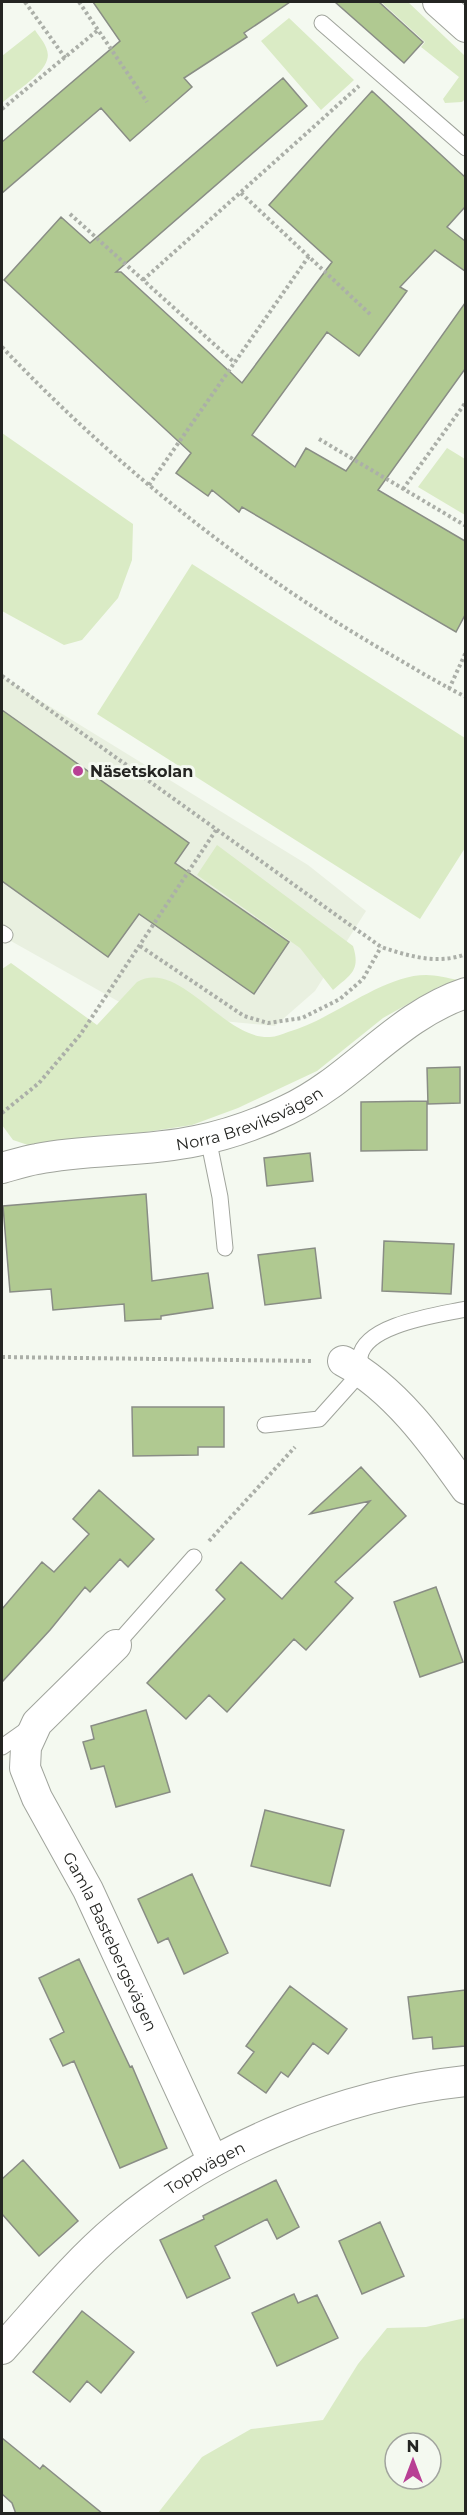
<svg xmlns="http://www.w3.org/2000/svg" width="467" height="2515" font-family="Montserrat,sans-serif">
<style>
.built{fill:#e9f0e0}
.green{fill:#daebc5;fill-rule:evenodd}
.building{fill:#b0c991;stroke:#898d85;stroke-width:1.5}
.lines{fill:none;stroke-linecap:round;stroke-linejoin:round}
.service-casing{stroke:#a0a49c;stroke-width:17}
.minor-casing{stroke:#a0a49c;stroke-width:32}
.path{stroke:#abafa8;stroke-width:4;stroke-dasharray:3 3;stroke-linecap:butt}
.service{stroke:#fff;stroke-width:15}
.minor{stroke:#fff;stroke-width:30}
.poi-dot{fill:#b84094;stroke:#f4f9f0;stroke-width:2}
.labels{text-anchor:middle;dominant-baseline:central;stroke-width:6;stroke-linejoin:round;paint-order:stroke}
.poi-label{font-size:16px;font-weight:bold;fill:#242522;stroke:#f4f9f0;text-anchor:start}
.street-label{font-size:16px;fill:#242522;stroke:#f4f9f0}
</style>
<rect width="100%" height="100%" fill="#f4f9f0"/>
<!-- built -->
<path class="built" d="M2,677l306,188 58,46 -51,80 -40,35 -136,-13 -137,-77z"/>
<!-- green -->
<path class="green" d="M381,2h27l57,54v43l-3,3 -17,1 -2,-4 16,-22 -38,-30 4,-5z
M289,18l65,62 -33,30 -60,-69z
M35,30c5,8 16,19 12,30 -4,15 -34,33 -45,43v-47z
M2,433l131,91 -1,36 -14,38 -36,42 -18,5 -62,-34z
M447,448l18,11v56l-47,-28z
M192,564l273,174v110l-45,71 -323,-205z
M217,845l136,101c8,25 -3,29 -20,44l-33,-42 -103,-73z
M11,963l86,62 40,-43c42,-24 87,58 133,55 6,0 12,-3 18,-5 44,-12 94,-57 138,-57 10,0 22,3 32,5l-20,7 -55,31 -66,53 -79,37 -46,17 -105,16 -59,4 -15,-5 -11,-15v-156z
M465,2318v195h-307l44,-56 49,-28 72,-9 35,-56 29,-36 39,-1zM395,2443h36v36h-36z"/>
<!-- building -->
<path class="building" d="M93,2h197l-46,31 3,4 -63,41 8,9 -62,54 -29,-33 -99,85v-51l118,-101z
M335,2h44l44,40 -19,21z
M283,78l24,28 -191,166h5l121,111 90,-121 -63,-57 103,-114 93,86v30l-18,20 18,14v30l-30,-21 -35,37 7,4 -48,65 -32,-24 -75,103 43,32 11,-19 40,23 119,-168v66l-87,121 87,51v74l-9,17 -214,-125 -3,5 -27,-22 -4,6 -32,-23 15,-20 -187,-173 57,-63 29,26z
M2,710l187,133 -14,20 114,79 -35,52 -115,-80 -31,43 -106,-76z
M460,1067v36l-32,1 -1,-36z
M427,1101v49l-66,1v-49z
M310,1153l3,28 -46,5 -3,-28z
M146,1194l6,87 56,-8 5,35 -52,8v3l-36,2 -1,-17 -71,6 -2,-21 -41,3 -7,-86z
M384,1241l70,3 -3,50 -69,-3z
M315,1248l6,50 -56,7 -7,-50z
M132,1407h92v40h-26v8l-65,1z
M361,1467l45,49 -71,66 18,16 -47,52 -12,-11 -67,73 -18,-17 -23,24 -39,-36 78,-84 -9,-9 25,-28 41,37 88,-98 -60,13z
M99,1490l55,49 -26,28 -8,-8 -30,33 -5,-5 -35,43 -48,52v-73l40,-47 12,10 35,-38 -16,-15z
M436,1587l27,75 -43,15 -26,-75z
M146,1710l24,82 -54,15 -12,-41 -13,3 -8,-27 11,-3 -3,-13z
M265,1810l79,20 -14,56 -79,-20z
M192,1874l36,79 -44,21 -16,-36 -10,5 -20,-44z
M79,1959l51,108 2,-1 35,82 -47,20 -46,-107 -11,5 -13,-27 14,-7 -25,-54z
M290,1986l57,43 -19,25 -15,-11 -25,34 -7,-5 -15,21 -28,-20 16,-21 -8,-6z
M465,1990v56l-32,3 -1,-12 -19,2 -5,-42z
M23,2160l55,61 -39,35 -37,-42v-35z
M276,2180l23,47 -22,12 -10,-20 -52,27 15,32 -43,20 -27,-58 44,-21 -1,-3z
M380,2222l24,54 -42,18 -23,-53z
M294,2294l4,9 19,-8 21,43 -61,28 -25,-53z
M82,2311l52,41 -33,41 -14,-12 -17,21 -37,-30z
M2,2438l38,31 3,-4 60,49h-87l-4,-11 -10,-9z"/>
<g class="lines">
<!-- service casing -->
<g class="service-casing">
<path id="service" d="M322,23l144,125
M2,933l3,2
M208,1138l12,59 5,51
M265,1425l54,-6 43,-48c0,-4 -2,-10 -2,-14 5,-33 79,-42 106,-48
M116,1645l78,-88
M2,1747l27,-19"/>
</g>
<!-- minor casing -->
<g class="minor-casing">
<g id="minor">
<path d="M438,2l28,25"/>
<path id="s1" d="M2,1168c11,-3 23,-7 35,-9 52,-10 107,-7 159,-18 31,-6 62,-17 91,-31 65,-30 109,-94 179,-117"/>
<path d="M343,1361c51,27 90,81 123,128"/>
<path id="s2" d="M116,1645l-79,78 -11,24 -1,21 12,30 51,92 125,271"/>
<path id="s3" d="M2,2349c37,-41 73,-86 116,-122 94,-80 225,-133 348,-146"/>
</g>
</g>
<!-- path -->
<path class="path" d="M25,2l41,57
M79,2l68,100
M2,109l96,-79
M241,193l131,123
M70,214l165,149
M143,280l216,-194
M2,347c112,118 243,223 384,305 26,15 52,31 80,45
M319,439l147,87
M149,485l160,-229
M403,489l63,-87
M2,676l379,271c28,9 56,18 85,7
M449,689l17,-37
M140,946l104,70 24,7 34,-5 38,-19 23,-20 18,-32
M2,1113l37,-30 41,-48 136,-205
M2,1357l311,4
M209,1541l86,-94"/>
<!-- service -->
<use href="#service" class="service"/>
<!-- minor -->
<use href="#minor" class="minor"/>
</g>
<!-- markers -->
<circle class="poi-dot" cx="78" cy="771" r="6"/>
<g class="labels">
<!-- poi labels -->
<g class="poi-label">
<text x="90" y="771">Näsetskolan</text>
</g>
<!-- street labels -->
<g class="street-label">
<text stroke="none"><textPath href="#s1" startOffset="254">Norra Breviksvägen</textPath></text>
<text stroke="none"><textPath href="#s2" startOffset="352">Gamla Bastebergsvägen</textPath></text>
<text stroke="none"><textPath href="#s3" startOffset="274">Toppvägen</textPath></text>
</g>
</g>
<!-- border -->
<rect width="467" height="2515" fill="none" stroke="#242522" stroke-width="6"/>
<!-- north arrow -->
<g transform="translate(413 2461)"><circle r="28" fill="#f4f9f0" stroke="#a1a49e" stroke-width="1.5"/>
<path d="M0-4.5L10 22L0 15L-10 22Z" fill="#b84094"/>
<text y="-9" font-size="16" font-weight="bold" text-anchor="middle" fill="#242522">N</text>
</g>
</svg>
